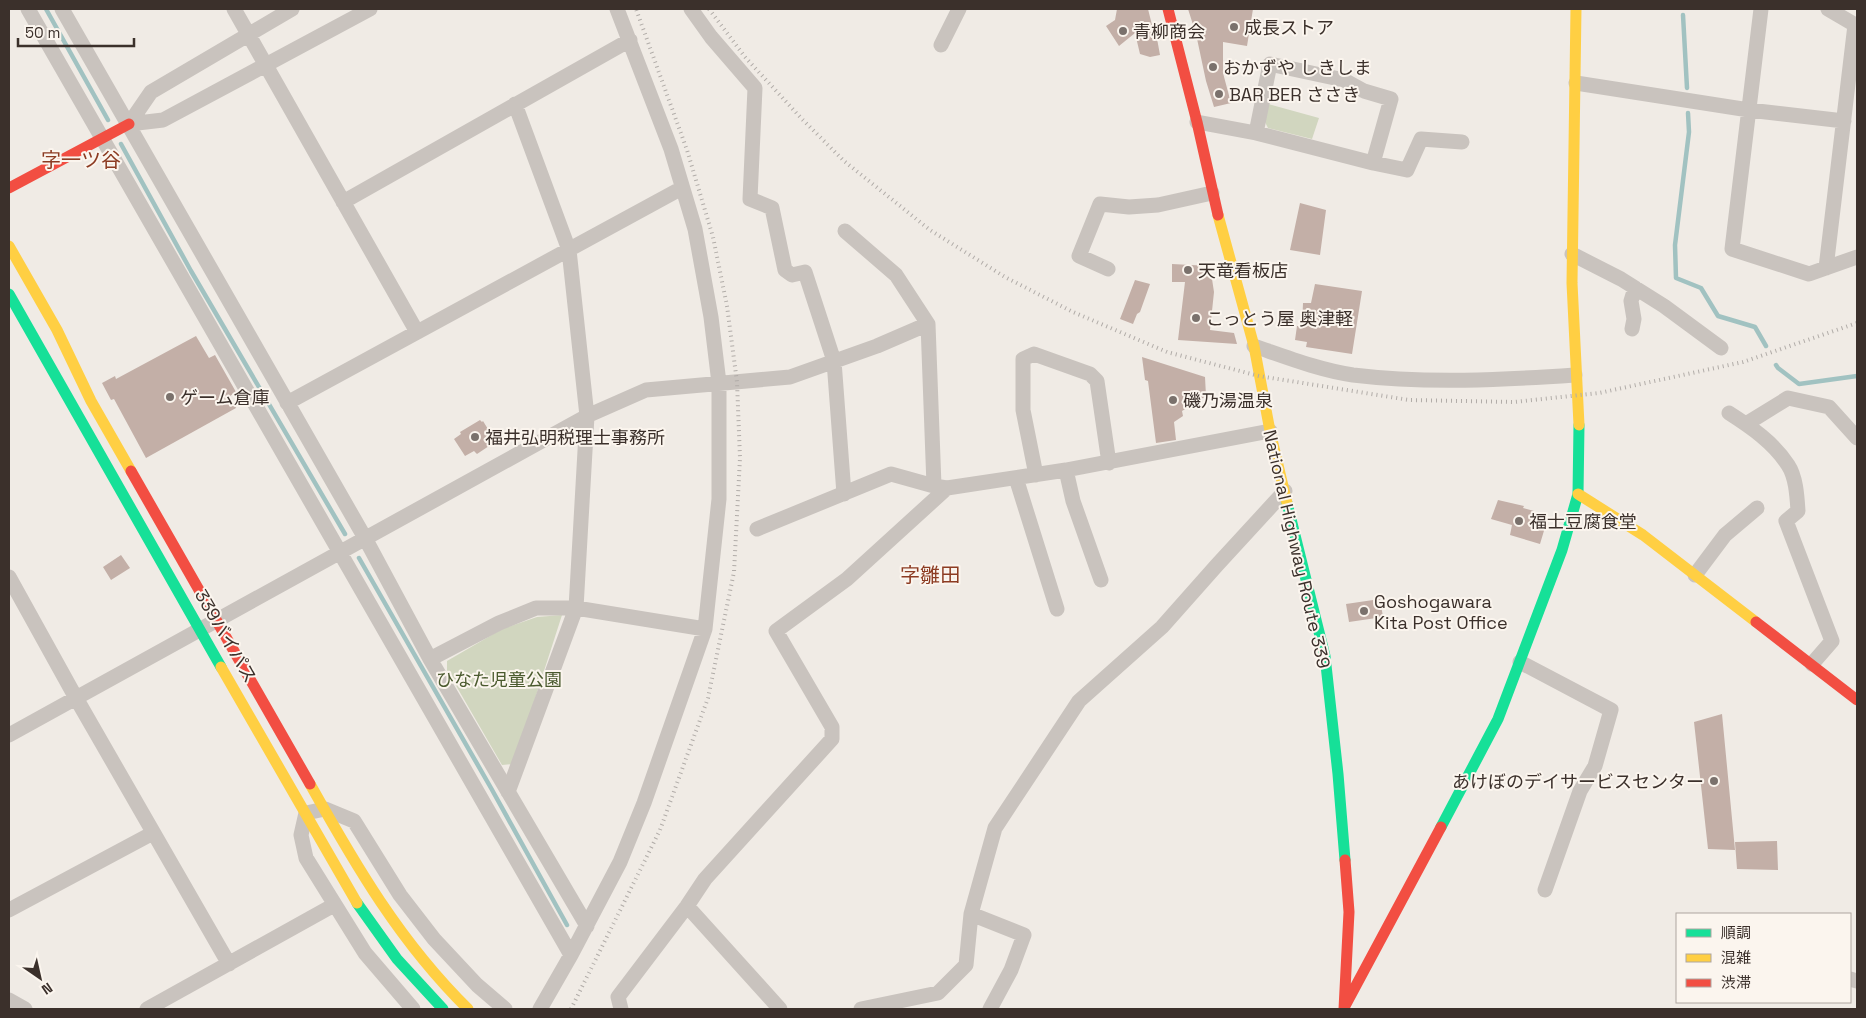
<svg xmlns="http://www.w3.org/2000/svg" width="1866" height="1018" font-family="'Space Grotesk','Noto Sans JP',sans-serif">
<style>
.green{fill:#d1d6bf}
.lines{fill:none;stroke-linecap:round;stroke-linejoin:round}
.stream{stroke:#a1c2c1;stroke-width:4.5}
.building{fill:#c3afa7}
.street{stroke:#c9c3be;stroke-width:15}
.fast{stroke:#16e098;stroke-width:11}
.slow{stroke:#ffcf43;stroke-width:11}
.jam{stroke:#f24e42;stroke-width:11}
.rail{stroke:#b1aca8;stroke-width:4;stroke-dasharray:1 4;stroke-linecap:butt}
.poi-dot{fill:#7a716c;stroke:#fbf5ee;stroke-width:2}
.labels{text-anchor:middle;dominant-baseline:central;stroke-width:4;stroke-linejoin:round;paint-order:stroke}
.poi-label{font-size:18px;fill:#3b302b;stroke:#fbf5ee;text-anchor:start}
.street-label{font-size:18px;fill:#3b302b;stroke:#fbf5ee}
.park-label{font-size:18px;fill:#4a5a2e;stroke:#fbf5ee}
.quarter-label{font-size:20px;fill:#8c3b22;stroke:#fbf5ee}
</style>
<rect width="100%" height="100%" fill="#f0ebe5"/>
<!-- green -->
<path class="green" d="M1268,104l51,14 -7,21 -44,-11 -3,-6z
M562,615l-48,149 -12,1 -55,-95v-9l55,-32 35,-12z"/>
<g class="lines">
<!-- stream -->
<path class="stream" d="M46,9l62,111
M1683,15l4,73
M1688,113l1,19 -14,113 1,33 25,10 17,28 37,11 11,19
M121,144l70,127 154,263
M1776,365l2,3 21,16 58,-8
M359,558l132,230 76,137"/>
</g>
<!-- building -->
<path class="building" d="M1117,9h31l6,24h2l4,22 -10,2 -10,-3 -5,-21 -16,13 -13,-20 9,-6z
M1188,9h65l-6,37 -24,-4v31l8,30 -17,4 -8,-26 -10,-47z
M1300,203l26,7 -6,45 -30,-5z
M1172,264l38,2 4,26 -4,38 24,3 3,11 -59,-4 7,-58h-13z
M1135,280l15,4 -10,28 -3,2 -4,10 -13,-5z
M1315,284l47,7 -10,63 -46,-7 1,-5 -12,-2 2,-14h5l1,-23h8z
M196,336l13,22 6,-3 21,37 -6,4 6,12 -90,50 -32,-59 -3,1 -9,-17 13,-7 1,3z
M1142,357l63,20 1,19 -24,15 1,5 -9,6 2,18 -20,3 -8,-62 -3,-1z
M480,420l2,2 1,-1 11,18 -6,4 1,3 -12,8 -3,-3 -9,5 -11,-17 7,-5 -1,-2z
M1498,500l26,6 -1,2 11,3 -2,8 14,5 -6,20 -30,-9 2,-10 -21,-6z
M121,555l9,13 -19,12 -8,-13z
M1380,599l3,18 -34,5 -3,-18z
M1722,714l13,136 -27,-1 -14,-127z
M1777,841l1,29 -41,-1 -2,-27z"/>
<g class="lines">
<!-- street -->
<path class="street" d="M28,9l543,946 -31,54
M62,9l303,529 65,121 157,267
M234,9l183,323
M691,9l20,28 44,51 -5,111 22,9 13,62 7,5 13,-3 29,89 10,133
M1761,9l-29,240 77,25 48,-17
M1828,9l29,17
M941,45l18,-36
M1576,83l173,27 95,11
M1197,122l59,11 117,30 18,-64 -27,-8 -20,-11 -74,-16 -14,69
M129,124l34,-4 207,-111
M129,124l22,-32 141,-83
M1373,163l34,7 14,-31 41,3
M343,202l287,-162
M845,231l51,44 32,49
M1572,254l49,25 43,27 57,42
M1826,268l29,-243
M1108,269l-29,-13 21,-52 29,3 29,-2 54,-12
M1632,329l2,-10 -3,-18 4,-13
M1254,346c32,11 65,24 99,29 74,9 149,5 222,0
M287,403l395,-215
M1729,413c22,14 45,30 59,52 8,12 9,31 10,46l-12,10 46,120 -20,23
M1746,424l42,-26 41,9 28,31
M1066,470l7,31 28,79
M1036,475l-13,-65v-51l11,-5 56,20 7,7 12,82
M1016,478l41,131
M757,529l134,-55 43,12
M1695,575l30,-40 32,-27
M9,577l67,121 153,266
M430,659l69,-36 37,-15h40l129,21
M1520,662l91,48 -16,56 -15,25 -35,99
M9,735l578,-319 59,-26 144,-13 87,-31 51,-22 6,162 13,2 119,-18 204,-39
M508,792l68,-184 11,-192 -18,-166 -54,-146
M687,906l18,-27 127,-140v-12l-56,-96 71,-52 100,-91
M9,910l144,-77
M971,914l53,21 -13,35 -21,39
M571,955l49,-93 24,-59 61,-174 14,-130v-116l-8,-66 -16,-88 -24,-80 -54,-140
M1850,979l7,2
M9,1000l16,9
M147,1009l187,-104
M413,1009l-48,-56 -59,-95 -5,-23 5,-22 19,-4 29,12 46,74 34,44 43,46 28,24
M621,1009l-3,-12 69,-91 93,103
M861,1009l77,-16 28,-28 5,-51 24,-86 84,-127 83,-74 55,-62 68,-74"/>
<!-- fast -->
<path class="fast" d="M9,294l212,373
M1287,503l38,153 13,118 7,86
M1441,827l57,-108 64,-169 16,-56 1,-69
M357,903l40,56 46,50"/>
<!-- slow -->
<path class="slow" d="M1576,9l-4,274 7,142
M1218,215l36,131 16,85 17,72
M9,246l48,84 34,71 40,70
M1578,494l65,41 113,87
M221,667l136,236
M310,784c46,82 90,158 158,225"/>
<!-- jam -->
<path class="jam" d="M1168,9l29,113 21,93
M9,188l120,-64
M131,471l179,313
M1756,622l101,78
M1345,1006l96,-179
M1344,1009l5,-97 -4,-52"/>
<!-- rail -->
<path class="rail" d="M709,9l36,48 56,61 43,43 86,69 75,47 68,35 94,40 92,24 150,24 105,2 85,-9 144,-31 114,-39
M571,1009l89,-179 48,-132 26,-126 6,-114 -3,-76 -10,-76 -14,-69 -26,-87 -51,-141"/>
</g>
<!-- markers -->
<g class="poi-dot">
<circle cx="1234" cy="27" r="5"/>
<circle cx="1123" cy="31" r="5"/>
<circle cx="1213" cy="67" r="5"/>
<circle cx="1219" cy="94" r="5"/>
<circle cx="1188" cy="270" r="5"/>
<circle cx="1196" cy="318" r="5"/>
<circle cx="170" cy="397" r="5"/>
<circle cx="1173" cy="400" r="5"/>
<circle cx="475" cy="437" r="5"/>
<circle cx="1519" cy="521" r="5"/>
<circle cx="1364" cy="611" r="5"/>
<circle cx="1714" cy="781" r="5"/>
</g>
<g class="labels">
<!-- poi labels -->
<g class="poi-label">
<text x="1244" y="27">成長ストア</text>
<text x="1133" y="31">青柳商会</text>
<text x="1223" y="67">おかずや しきしま</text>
<text x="1229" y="94">BAR BER ささき</text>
<text x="1198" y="270">天竜看板店</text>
<text x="1206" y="318">こっとう屋 奥津軽</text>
<text x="180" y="397">ゲーム倉庫</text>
<text x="1183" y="400">磯乃湯温泉</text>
<text x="485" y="437">福井弘明税理士事務所</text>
<text x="1529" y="521">福士豆腐食堂</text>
<text x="1374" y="601">Goshogawara<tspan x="1374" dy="21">Kita Post Office</tspan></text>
<text x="1704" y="781" text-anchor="end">あけぼのデイサービスセンター</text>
</g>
<!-- street labels -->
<g class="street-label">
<text transform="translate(1297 549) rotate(77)">National Highway Route 339</text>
<text transform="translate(226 636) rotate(60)">339バイパス</text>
</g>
<!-- park labels -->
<g class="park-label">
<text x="499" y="679">ひなた児童公園</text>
</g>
<!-- quarter labels -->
<g class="quarter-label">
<text x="81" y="160">字一ツ谷</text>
<text x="930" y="575">字雛田</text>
</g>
</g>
<!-- border -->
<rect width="1866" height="1018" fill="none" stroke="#3b302b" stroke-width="20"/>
<!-- legend -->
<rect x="1676" y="913" width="175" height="90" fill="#fbf5ee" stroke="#aea6a0"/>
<rect x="1686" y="929" width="25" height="8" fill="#16e098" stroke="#aea6a0"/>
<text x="1721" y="938" font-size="15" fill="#3b302b">順調</text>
<rect x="1686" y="954" width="25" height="8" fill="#ffcf43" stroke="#aea6a0"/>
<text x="1721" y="963" font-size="15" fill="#3b302b">混雑</text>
<rect x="1686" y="979" width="25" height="8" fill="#f24e42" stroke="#aea6a0"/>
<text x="1721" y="988" font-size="15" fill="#3b302b">渋滞</text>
<!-- north arrow -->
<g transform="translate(40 978) rotate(146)" stroke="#fbf5ee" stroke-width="4" paint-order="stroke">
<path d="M0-4L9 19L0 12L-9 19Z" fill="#3b302b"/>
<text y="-8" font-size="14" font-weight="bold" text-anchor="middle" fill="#3b302b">N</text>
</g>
<!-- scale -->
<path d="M18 38v8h116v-8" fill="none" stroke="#3b302b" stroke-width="2.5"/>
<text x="25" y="38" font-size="15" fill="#3b302b" stroke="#fbf5ee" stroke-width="4" paint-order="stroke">50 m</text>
</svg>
